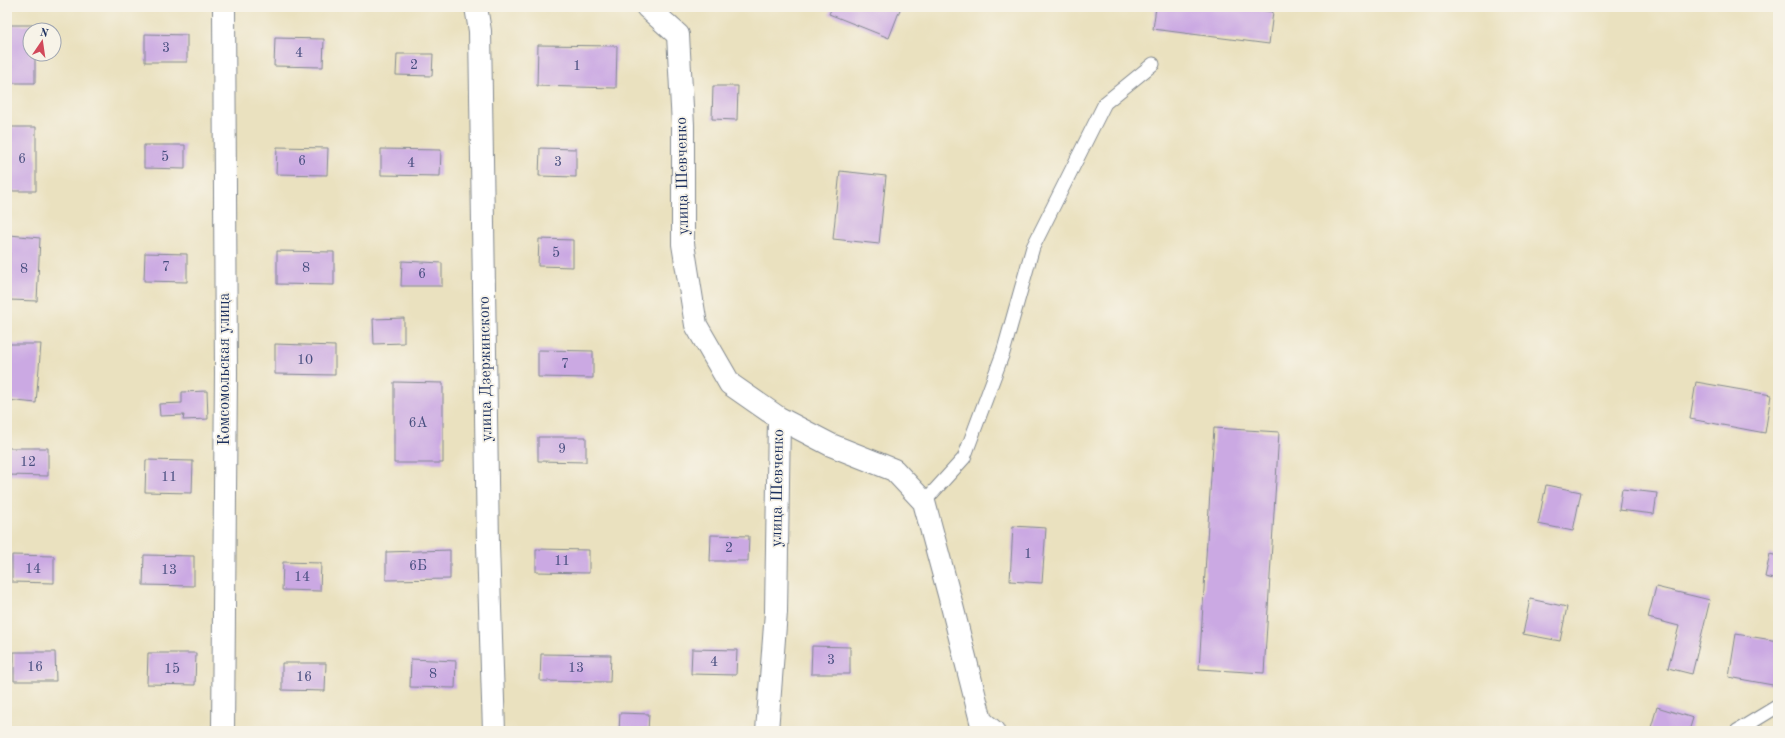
<svg xmlns="http://www.w3.org/2000/svg" width="1785" height="738" font-family="'Old Standard TT',serif">
<style>
.building{fill:#cba9e3}
.lines{fill:none;stroke-linecap:round;stroke-linejoin:round}
.lane-casing{stroke:#82888e;stroke-width:15}
.street-casing{stroke:#82888e;stroke-width:24}
.lane{stroke:#fff;stroke-width:13}
.street{stroke:#fff;stroke-width:22}
.labels{text-anchor:middle;dominant-baseline:central;stroke-width:3.5;stroke-linejoin:round;paint-order:stroke}
.number-label{font-size:14px;fill:#474e7f}
.street-label{font-size:16px;fill:#1b2f5e;stroke:#f7f3e8}
</style>
<rect width="100%" height="100%" fill="#f7f3e8"/>
<filter id="ink" filterUnits="userSpaceOnUse"><feTurbulence type="fractalNoise" baseFrequency=".025" numOctaves="2"/><feDisplacementMap in="SourceGraphic" scale="8" xChannelSelector="R" yChannelSelector="G"/><feConvolveMatrix kernelMatrix="1 2 1 2 8 2 1 2 1" color-interpolation-filters="sRGB"/></filter>
<filter id="wash" filterUnits="userSpaceOnUse"><feTurbulence type="fractalNoise" baseFrequency=".012" numOctaves="4" result="noise"/><feDisplacementMap in="SourceGraphic" scale="16" xChannelSelector="R" yChannelSelector="G"/><feGaussianBlur stdDeviation="0.9" result="paint"/><feColorMatrix in="noise" values="0 0 0 0 0 0 0 0 0 0 0 0 0 0 0 0 0 1.4 0 .05"/><feComposite in="paint" operator="in"/></filter>
<g filter="url(#wash)">
<rect width="100%" height="100%" fill="#eae1bf"/>
<g id="blocks">
<!-- building -->
<path class="building" d="M832,7h69l-12,31 -60,-24z
M1156,7h82l35,5 -4,32 -116,-15z
M7,25h28v5h-5v24h5v29h-28z
M145,34l42,1v27h-42z
M275,38l49,1 -1,28 -49,-1z
M538,45l79,1 -1,42 -79,-2z
M397,54h36l-1,22 -36,-1z
M713,86h25l-1,34 -25,-1z
M7,127h29v64h-29z
M144,145h41v24l-41,-1z
M277,147l51,1 -1,27 -51,-1z
M540,148l36,1v28l-37,-1z
M381,149l60,1 -1,26 -59,-1z
M840,171l46,5 -7,68 -46,-5z
M10,235l30,3 -3,63 -28,-1z
M539,239l34,1v27l-35,-1z
M277,251l57,1v33l-57,-1z
M145,253l42,1v28l-43,-1z
M402,261l40,2v23h-41z
M404,318v25l-30,1 -1,-25z
M9,344h32l-5,59 -29,-3z
M275,344l60,2v29l-60,-1z
M538,350l55,1v27l-55,-1z
M394,382l49,1v80h-49z
M1696,382l75,13 -6,38 -75,-14z
M207,391l1,28 -25,1 1,-5 -24,1 -1,-12 23,-1v-11z
M1214,428l65,4 -15,241 -65,-4z
M538,437h48v25l-48,-1z
M8,448h40v28l-41,-1z
M146,460l47,1 -1,32 -47,-1z
M1546,485l35,7 -8,39 -35,-7z
M1622,489l35,4 -3,21 -35,-4z
M1013,526l33,2 -4,55 -32,-2z
M711,535l38,1 -1,25h-38z
M536,549l53,1v23l-53,-1z
M450,550v29l-64,1v-28z
M1770,554l8,2v24l-13,-3z
M12,555l42,1v27l-42,-1z
M144,555l50,1v30l-51,-1z
M283,562l38,1 -1,28 -38,-1z
M1656,587l54,13 -18,74 -24,-6 11,-42 -31,-8z
M1530,599l37,8 -7,34 -37,-7z
M1736,634l42,7v45l-49,-9z
M812,646l38,1v27h-39z
M692,649l45,1 -1,25 -45,-1z
M14,652h41l1,29h-42z
M148,653h48l-1,32 -48,-1z
M541,654l70,1 -1,27 -70,-1z
M411,659l45,2 -1,27 -45,-1z
M282,663h44l-1,28 -43,-1z
M1657,707l36,11 -4,13h-39z
M620,713l29,1 -1,17h-29z"/>
</g>
</g>
<g filter="url(#ink)">
<use href="#blocks" fill-opacity="0" stroke="#82888e" stroke-width="1"/>
<g class="lines">
<!-- lane casing -->
<g class="lane-casing">
<path id="lane" d="M924,502l40,-44 39,-105 30,-106 72,-144 48,-39
M1737,731l41,-25"/>
</g>
<!-- street casing -->
<g class="street-casing">
<path id="street" d="M476,7l4,24 8,514 6,186
M647,7l31,28 5,90v119l13,81 34,59 49,34 -3,194 -9,119
M779,418l52,27 63,25 30,32 27,100 30,119 12,10
M223,731l3,-358 -2,-366"/>
</g>
<!-- lane -->
<use href="#lane" class="lane"/>
<!-- street -->
<use href="#street" class="street"/>
</g>
</g>
<g class="labels">
<!-- number labels -->
<g class="number-label">
<text x="166" y="48">3</text>
<text x="299" y="53">4</text>
<text x="414" y="65">2</text>
<text x="577" y="66">1</text>
<text x="165" y="157">5</text>
<text x="22" y="159">6</text>
<text x="302" y="161">6</text>
<text x="558" y="162">3</text>
<text x="411" y="163">4</text>
<text x="556" y="253">5</text>
<text x="166" y="267">7</text>
<text x="306" y="268">8</text>
<text x="24" y="269">8</text>
<text x="422" y="274">6</text>
<text x="305" y="360">10</text>
<text x="565" y="364">7</text>
<text x="418" y="423">6А</text>
<text x="562" y="449">9</text>
<text x="28" y="462">12</text>
<text x="169" y="477">11</text>
<text x="729" y="548">2</text>
<text x="1028" y="554">1</text>
<text x="562" y="561">11</text>
<text x="418" y="566">6Б</text>
<text x="33" y="569">14</text>
<text x="169" y="570">13</text>
<text x="302" y="577">14</text>
<text x="831" y="660">3</text>
<text x="714" y="662">4</text>
<text x="35" y="667">16</text>
<text x="576" y="668">13</text>
<text x="172" y="669">15</text>
<text x="433" y="674">8</text>
<text x="304" y="677">16</text>
</g>
<!-- street labels -->
<g class="street-label">
<text transform="translate(683 176) rotate(-91)">улица Шевченко</text>
<text transform="translate(225 369) rotate(-90)">Комсомольская улица</text>
<text transform="translate(486 369) rotate(-91)">улица Дзержинского</text>
<text transform="translate(778 488) rotate(-89)">улица Шевченко</text>
</g>
</g>
<!-- margin -->
<rect width="1785" height="738" fill="none" stroke="#f7f3e8" stroke-width="24"/>
<!-- north arrow -->
<g transform="translate(42 42) rotate(13)"><circle r="19" fill="#f7f3e8" stroke="#9fa5b1"/>
<path d="M0-3L7 15L0 10L-7 15Z" fill="#d1495b"/>
<text y="-6" font-size="11" font-weight="bold" text-anchor="middle" fill="#1b2f5e">N</text>
</g>
</svg>
